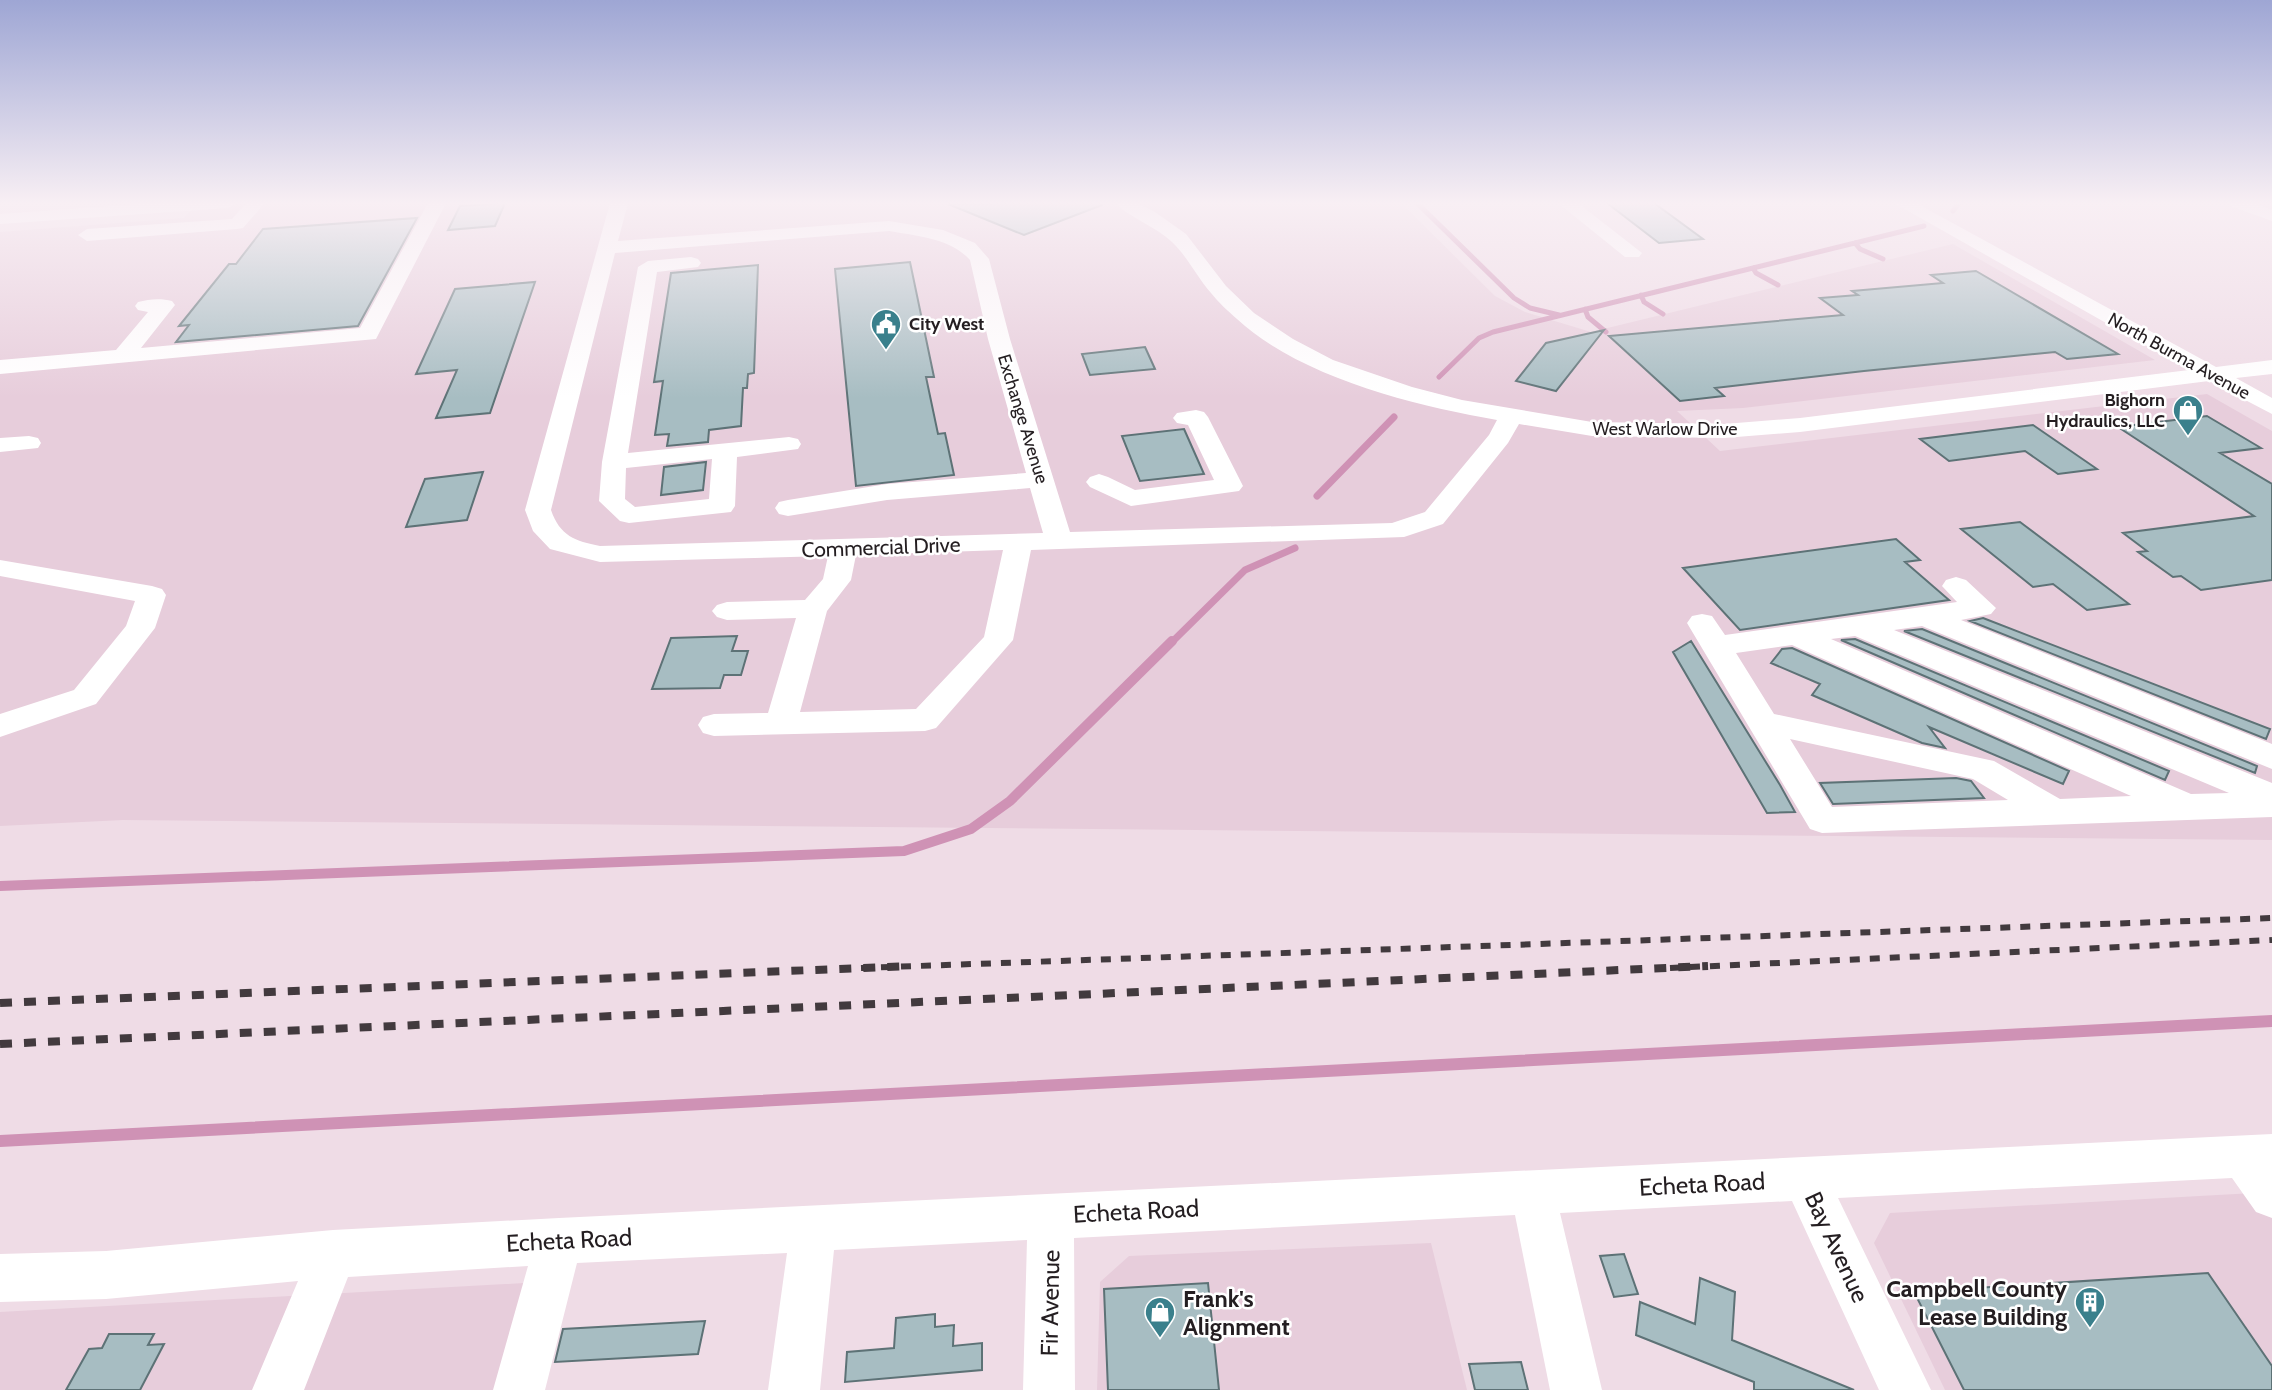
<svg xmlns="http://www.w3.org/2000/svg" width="2272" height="1390" font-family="Cabin,sans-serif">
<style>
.built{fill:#e7cddb}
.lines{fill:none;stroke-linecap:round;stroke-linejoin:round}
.stream-far3{stroke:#cf92b5;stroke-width:5}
.stream-far2{stroke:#cf92b5;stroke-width:7}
.stream-far1{stroke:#cf92b5;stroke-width:10}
.stream{stroke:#cf92b5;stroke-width:12}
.building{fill:#a7bdc2;stroke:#5d7276;stroke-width:2}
.minor{fill:#fff;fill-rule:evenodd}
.rail-far1{stroke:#423a3e;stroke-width:6;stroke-dasharray:10 10;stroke-linecap:butt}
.rail{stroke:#423a3e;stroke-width:8;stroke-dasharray:12 12;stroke-linecap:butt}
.labels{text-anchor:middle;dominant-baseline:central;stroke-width:5;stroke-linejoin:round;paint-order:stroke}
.far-poi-label{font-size:18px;font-weight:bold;fill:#241e21;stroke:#fff;text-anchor:start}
.far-street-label{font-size:18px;fill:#241e21;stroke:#fff}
.street-label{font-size:21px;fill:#241e21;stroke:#fff}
.near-street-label{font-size:24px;fill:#241e21;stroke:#fff}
.near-poi-label{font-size:24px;font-weight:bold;fill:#241e21;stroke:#fff;text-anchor:end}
</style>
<rect width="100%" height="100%" fill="#efdce6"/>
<!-- built -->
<path class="built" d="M198,203h1203l94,93 30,16 66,20 362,-88 202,116 -412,48 -66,3 43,40 487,-57 65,37v409l-2149,-20 -123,6v-594l184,-14z
M2272,1192v198h-327l-71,-147 16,-30z
M1431,1243l36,147h-370l3,-108 29,-26z
M524,1283l-27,107h-497v-78z"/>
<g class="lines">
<!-- stream-far3 -->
<path class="stream-far3" d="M1417,203l97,95 16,10 29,7
M1953,211l6,-8
M1855,243l5,6 23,10
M1753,268l3,5 22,12
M1641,295l3,7 19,12
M1585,309l3,8 18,15
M1439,377l40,-39 14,-6 431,-106"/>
<!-- stream-far2 -->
<path class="stream-far2" d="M1317,496l77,-79
M1171,643l74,-73 50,-22"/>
<!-- stream-far1 -->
<path class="stream-far1" d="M0,886l904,-35 67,-22 39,-28 162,-160"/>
<!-- stream -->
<path class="stream" d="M0,1141l2272,-120"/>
</g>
<!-- building -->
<path class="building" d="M505,203l-10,23 -47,4 12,-24z
M1102,203v2l-78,30 -76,-31z
M1607,203h47l49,36 -44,4z
M417,218l-59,108 -182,16 13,-17 -10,1 50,-62h7l27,-35z
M910,262l24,115h-8l12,57 7,-1 9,42 -98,11 -21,-217z
M758,265l-4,108 -6,1 -1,14h-4l-2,38 -32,4 -1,12 -41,4 2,-12 -14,1 8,-54 -9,1 17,-109z
M1976,271l142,83 -51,5 -12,-7 -191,19 -149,17 9,8 -44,5 -71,-65 234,-21 -23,-17 38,-3 -6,-4 91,-8 -12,-8z
M535,282l-45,131 -54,5 21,-48 -41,4 39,-85z
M1604,330l-48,61 -40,-10 30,-38z
M1145,347l10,22 -65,6 -8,-21z
M2207,416l54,32 -41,5 52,31v96l-71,10 -20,-14 -8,1 -35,-25 9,-1 -24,-18 131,-17 -136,-89z
M2033,425l64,44 -39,5 -33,-23 -76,10 -29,-22z
M1184,429l20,45 -64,7 -18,-45z
M706,462l-3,28 -42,5 3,-28z
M483,472l-16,48 -61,7 19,-48z
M2020,522l109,82 -42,6 -34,-26 -20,3 -72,-58z
M1896,539l24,21 -15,2 44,38 -209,30 -57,-62z
M1983,618l287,111 -4,10 -296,-118z
M1922,629l335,137 -2,7 -351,-142z
M737,636l-5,15h16l-7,24h-17l-4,13 -68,1 19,-51z
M1855,639l314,132 -4,9 -324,-140z
M1691,641l89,144 15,27 -28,1 -94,-161z
M1792,648l277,123 -6,13 -134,-57 16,21 -23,-5 -110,-48 8,-11 -49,-21 11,-14z
M1956,778l15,3 13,17 -151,6 -13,-21z
M1624,1254l14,40 -24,3 -14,-41z
M2208,1273l64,93v24h-308l-50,-98z
M1700,1278l35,14 -3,48 122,50h-100v-8l-118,-47 4,-33 55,22z
M1208,1283l11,107h-111l-4,-101z
M935,1314v13l19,-2 -1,21 29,-3v27l-137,12 2,-30 47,-4 2,-30z
M705,1321l-7,33 -143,8 8,-33z
M109,1334h45l-6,11 16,-1 -24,46h-74l23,-41 13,-1z
M1521,1362l7,28h-53l-6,-26z"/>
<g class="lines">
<!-- minor -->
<path class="minor" d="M153,203h84l-9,5 -228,16v-10z
M246,203h19l-22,25 -6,1 -150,12 -9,-6 9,-6 145,-10z
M428,203h18l-70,136 -376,35v-14l116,-10 32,-38 -10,-2 -3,-4 3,-4c11,-3 23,-4 34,-1l3,4 -34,43 219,-20z
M610,203h18l-10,38 271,-20 54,9 32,13 14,16 21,80 60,193 322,-9 33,-11 64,-77 8,-15c-82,-14 -198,-43 -260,-101 -9,-8 -19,-17 -26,-26 -14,-16 -24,-37 -39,-51 -14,-14 -48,-28 -57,-39h22l18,9 31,22 40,52 28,27 39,26 40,21 79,27 50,13 130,22 132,2 76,-6 389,-48 -295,-167h22l300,164 56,-7v14l-36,4 36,20v16l-63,-33 -409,51 -76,6 -132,-2 -73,-12 -11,19 -65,81 -39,13 -373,13 -18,90 -77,88 -11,3 -211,5 -11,-3 -5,-8 5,-8 11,-3 54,-1 28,-95 -69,2 -10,-3 -5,-6 5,-6 10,-3 78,-2 18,-21 5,-23 -228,6 -50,-13 -17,-18 -8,-21zM889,231c28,5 61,7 81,29l18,79 38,134 -139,11 -99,16 -9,2 -4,6 4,6 9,2 99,-16 143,-12 13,45 -443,13c-25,-5 -40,-10 -49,-36l64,-257zM1003,550l-19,87 -68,72 -116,3 27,-101 24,-31 5,-25z
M1558,203h20l64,50 -3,4h-14z
M2230,203h25l17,7v11l-39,-14z
M691,257l7,2 3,4 -3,4 -41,5 -29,181 161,-16 9,2 3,5 -3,5 -61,8 -2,49 -4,6 -102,11 -9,-2 -21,-20 3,-39 36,-195 10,-6zM712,459l-3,40 -74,8 -10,-8 1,-31z
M1196,410l8,2 4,5 35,69 -4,5 -108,15 -41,-19 -4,-5 4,-5 9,-3 9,3 27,13 79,-10 -26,-55 -11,-2 -4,-5 4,-5z
M29,436l9,2 3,5 -3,5 -38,4v-14z
M0,560l152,26 10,3 4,6 -11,33 -59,76 -96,33v-23l74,-24 52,-64 9,-25 -135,-25z
M1956,577l10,3 30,28 -5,6 -30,6 311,124v25l-350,-143 -28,4 378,153v34l-450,16 -12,-4 -123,-206 5,-7 10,-2 10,2 13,19 232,-33 -15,-16 4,-6zM1855,636l374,157 -38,1 -360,-155zM1792,645l339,151 -71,3 -66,-38 -220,-47 -38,-61zM1790,739l183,40 35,21 -176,7z
M2272,1134v84l-16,-6 -24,-34 -394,20 93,192h-52l-87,-189 -232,12 42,177h-52l-35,-175 -441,23 1,152h-52l4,-150 -193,10 -14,140h-52l19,-137 -210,10 -32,127h-52l35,-124 -180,11 -44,113h-52l46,-109 -192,18 -106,3v-48l106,-3 227,-21 226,-12z"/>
<!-- rail-far1 -->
<path class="rail-far1" d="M861,968l1411,-50
M1670,968l602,-28"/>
<!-- rail -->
<path class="rail" d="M0,1003l911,-37
M0,1044l1708,-78"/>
</g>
<!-- sky -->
<linearGradient id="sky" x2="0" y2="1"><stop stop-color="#9ea6d4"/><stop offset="0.51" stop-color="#f8eff4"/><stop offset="1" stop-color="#f8eff4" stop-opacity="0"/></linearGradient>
<rect width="2272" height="398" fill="url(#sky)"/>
<!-- icons -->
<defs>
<g id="civic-pin" transform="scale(1.575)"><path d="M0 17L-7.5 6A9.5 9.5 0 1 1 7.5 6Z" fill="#3a808c" stroke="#fff"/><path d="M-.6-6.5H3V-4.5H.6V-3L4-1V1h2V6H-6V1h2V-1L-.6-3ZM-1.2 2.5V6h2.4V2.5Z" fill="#fff"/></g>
<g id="shop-pin" transform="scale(1.575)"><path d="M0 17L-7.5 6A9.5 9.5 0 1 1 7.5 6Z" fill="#3a808c" stroke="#fff"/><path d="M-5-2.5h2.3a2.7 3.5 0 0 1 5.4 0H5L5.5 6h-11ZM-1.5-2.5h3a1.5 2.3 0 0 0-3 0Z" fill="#fff"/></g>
<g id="building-pin" transform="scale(1.575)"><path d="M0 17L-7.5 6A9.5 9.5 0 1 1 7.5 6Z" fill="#3a808c" stroke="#fff"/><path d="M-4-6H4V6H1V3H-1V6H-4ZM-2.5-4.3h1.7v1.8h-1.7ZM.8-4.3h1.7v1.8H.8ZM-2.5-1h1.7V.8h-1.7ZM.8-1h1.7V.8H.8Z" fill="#fff"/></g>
</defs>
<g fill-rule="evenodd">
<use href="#civic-pin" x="886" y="324"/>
<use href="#shop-pin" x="2188" y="410"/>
<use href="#building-pin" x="2090" y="1302"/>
<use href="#shop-pin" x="1160" y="1312"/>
</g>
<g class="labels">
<!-- far-poi labels -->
<g class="far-poi-label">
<text x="909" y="324">City West</text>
<text x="2165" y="400" text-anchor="end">Bighorn<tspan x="2165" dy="21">Hydraulics, LLC</tspan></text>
</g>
<!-- far-street labels -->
<g class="far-street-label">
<text transform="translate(2179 356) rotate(29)">North Burma Avenue</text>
<text transform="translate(1023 419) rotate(73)">Exchange Avenue</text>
<text x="1665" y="429">West Warlow Drive</text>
</g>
<!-- street labels -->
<g class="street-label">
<text transform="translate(881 547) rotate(-2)">Commercial Drive</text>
</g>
<!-- near-street labels -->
<g class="near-street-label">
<text transform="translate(1702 1184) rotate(-3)">Echeta Road</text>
<text transform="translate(1136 1211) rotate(-3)">Echeta Road</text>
<text transform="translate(569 1240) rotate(-3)">Echeta Road</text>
<text transform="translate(1837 1247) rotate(65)">Bay Avenue</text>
<text transform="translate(1050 1303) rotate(-89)">Fir Avenue</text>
</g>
<!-- near-poi labels -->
<g class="near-poi-label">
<text x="2067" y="1288">Campbell County<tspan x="2067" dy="28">Lease Building</tspan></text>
<text x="1183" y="1298" text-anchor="start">Frank's<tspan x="1183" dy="28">Alignment</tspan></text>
</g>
</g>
</svg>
